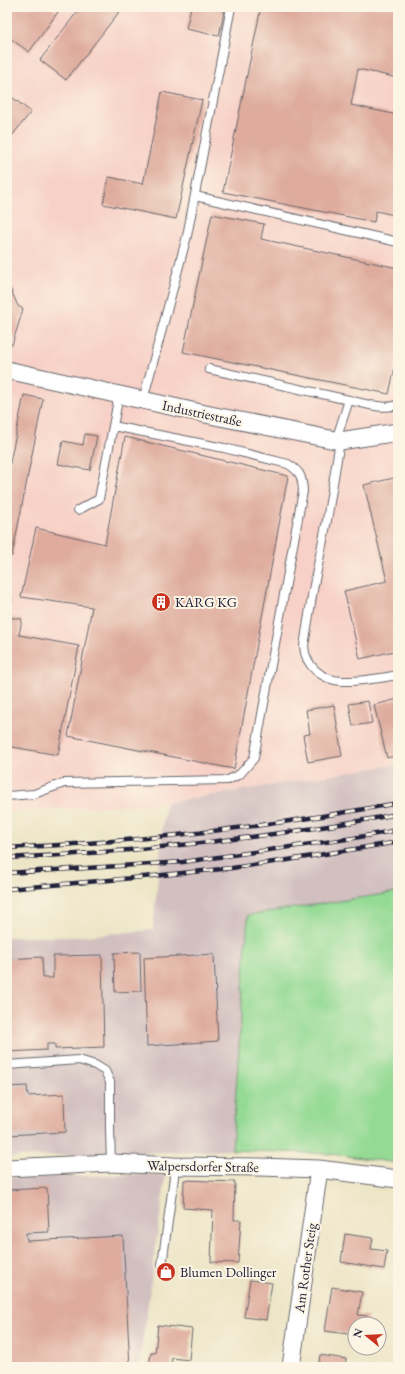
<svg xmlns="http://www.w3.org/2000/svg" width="405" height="1374" font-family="'EB Garamond',serif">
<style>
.built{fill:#f7d1c7}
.industrial{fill:#d2bfc0}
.green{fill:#94da94;stroke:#5b7e68}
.building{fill:#deab9d}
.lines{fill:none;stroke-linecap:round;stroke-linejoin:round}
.service-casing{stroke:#69666c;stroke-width:10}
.minor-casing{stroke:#69666c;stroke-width:19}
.service{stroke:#fff;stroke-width:8}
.minor{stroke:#fff;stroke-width:17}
.rail-casing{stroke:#22223b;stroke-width:4.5}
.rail{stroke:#fcf5e5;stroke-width:3;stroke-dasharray:9;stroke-linecap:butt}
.labels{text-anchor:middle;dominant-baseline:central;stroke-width:4;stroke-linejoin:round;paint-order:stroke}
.street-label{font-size:14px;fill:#22223b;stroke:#fcf5e5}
.poi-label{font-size:14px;fill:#22223b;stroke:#fcf5e5;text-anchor:start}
</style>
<rect width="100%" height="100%" fill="#fcf5e5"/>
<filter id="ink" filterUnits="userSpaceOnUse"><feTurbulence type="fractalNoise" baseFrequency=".025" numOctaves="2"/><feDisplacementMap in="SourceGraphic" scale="8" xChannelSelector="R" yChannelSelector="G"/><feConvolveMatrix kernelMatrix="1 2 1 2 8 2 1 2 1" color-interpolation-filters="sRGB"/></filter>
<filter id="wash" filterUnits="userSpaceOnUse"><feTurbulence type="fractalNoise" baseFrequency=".012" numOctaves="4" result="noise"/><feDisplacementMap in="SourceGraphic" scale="16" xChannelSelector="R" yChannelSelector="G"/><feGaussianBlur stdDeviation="0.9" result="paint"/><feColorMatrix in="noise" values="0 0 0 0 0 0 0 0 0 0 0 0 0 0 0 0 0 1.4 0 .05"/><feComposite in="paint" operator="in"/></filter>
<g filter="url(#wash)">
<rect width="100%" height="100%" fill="#ece5c6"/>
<!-- built -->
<path class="built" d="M7,7h391v757l-233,39 -158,9z"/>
<!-- industrial -->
<path class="industrial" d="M398,764v128l-150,23 -16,235 -225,7v-220h67l79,-7 12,-127z
M166,1174l-27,193h-132v-189z"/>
<!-- green -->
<path class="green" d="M398,892v271l-66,-9 -100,-4 16,-235z"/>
<g id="blocks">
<!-- building -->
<path class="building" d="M9,7h42l7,5 -29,40 -22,-16v-26z
M81,7h42l-57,73 -26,-20z
M191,7h34l-6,29 -33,-7z
M261,7h137v71l-40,-9 -7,36 47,10v101l-22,-5 -2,11 -151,-30z
M162,92l40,8 -26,119 -73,-15 6,-27 34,7z
M8,94l23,18 -24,30v-47z
M212,214l52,10 -3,15 137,29v85l-9,41 -206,-42z
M7,281l11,25 5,3 -11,36 -5,-2z
M24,395l19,4 -31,157 -5,-1v-78z
M85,434l12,2 -7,34 -32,-6 5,-23 20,4z
M125,437l163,39 -54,293 -166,-33 24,-129 -71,-10 15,-69 69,16z
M398,477v173l-38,9 -16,-68 43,-10 -23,-96z
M7,617l15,2 -3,16 60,11 -21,109 -51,-9z
M398,699v56l-11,3 -13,-53z
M368,701l4,22 -19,3 -4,-22z
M334,705l8,51 -34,6 -5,-27 7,-1 -4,-24z
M140,952l1,39 -26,1 -1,-39z
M214,954l4,87 -71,5 -3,-88z
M102,955l2,92 -49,2v-5h-8v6l-40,2v-93l35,-2 1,21h10v-22z
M27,1086l1,10 36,-2 1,38 -58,3v-48z
M184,1180l51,2 -1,38h7l-3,43 -27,-1 2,-52 -30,-2z
M47,1188l2,44 -23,1 1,8 96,-5 7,131h-123v-177z
M345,1234l28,4 -2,11 16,2 -3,18 -43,-7z
M250,1280l22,3 -6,37 -22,-3z
M332,1287l30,5 -4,23 10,1 -1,8h-12v11l-30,-4z
M158,1325l34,4 -3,31 -17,-2 -1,9h-22l2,-14h4z
M320,1355l26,4 -1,8h-27z
M395,1356h3v11h-4z"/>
</g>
</g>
<g filter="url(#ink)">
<use href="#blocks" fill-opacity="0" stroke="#69666c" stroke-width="1"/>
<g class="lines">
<!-- service casing -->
<g class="service-casing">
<path id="service" d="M195,196l203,46
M209,369l140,31
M143,400l44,-164 44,-229
M336,440l13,-40c12,3 38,11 49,4
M340,441l-13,79 -14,70 -9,56c1,20 18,34 38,35 18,1 38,-3 56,-6
M78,510l21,-11 20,-104
M7,599l1,1
M7,796l27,-2 30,-11 164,-3 12,-6 14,-16 49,-267c-1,-14 -2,-19 -15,-27l-64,-16 -111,-22
M7,1065l72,-5 16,5 10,6 5,11v48l1,33
M162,1265l12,-88v-11"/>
</g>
<!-- minor casing -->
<g class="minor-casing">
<path id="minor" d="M7,370l203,45 130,26 58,-9
M7,1168l104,-5 63,3 85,1 60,2 79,10
M291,1367l28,-198"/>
</g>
<!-- service -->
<use href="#service" class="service"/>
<!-- minor -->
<use href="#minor" class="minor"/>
<!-- rail casing -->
<g class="rail-casing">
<path id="rail" d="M7,848c131,-6 262,-21 391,-45
M7,858c131,-6 262,-20 391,-44
M7,873l176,-11 171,-24 44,-8
M7,889l126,-11 99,-10 56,-8 110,-18"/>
</g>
<!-- rail -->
<use href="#rail" class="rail"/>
</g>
</g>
<!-- icons -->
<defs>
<g id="building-disc" transform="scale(1)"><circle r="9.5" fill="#c8321e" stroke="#fcf5e5"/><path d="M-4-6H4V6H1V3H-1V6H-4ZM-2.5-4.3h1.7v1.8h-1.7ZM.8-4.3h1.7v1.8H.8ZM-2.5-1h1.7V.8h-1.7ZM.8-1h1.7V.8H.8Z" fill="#fff"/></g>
<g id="shop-disc" transform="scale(1)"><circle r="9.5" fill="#c8321e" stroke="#fcf5e5"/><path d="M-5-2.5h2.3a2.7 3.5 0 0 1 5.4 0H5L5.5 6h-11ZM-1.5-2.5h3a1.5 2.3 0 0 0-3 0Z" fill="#fff"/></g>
</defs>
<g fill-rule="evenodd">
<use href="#building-disc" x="161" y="602"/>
<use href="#shop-disc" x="166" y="1272"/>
</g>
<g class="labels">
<!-- street labels -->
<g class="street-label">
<text transform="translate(202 413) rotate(12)">Industriestraße</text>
<text transform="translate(203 1166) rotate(1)">Walpersdorfer Straße</text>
<text transform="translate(305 1268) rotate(-82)">Am Rother Steig</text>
</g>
<!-- poi labels -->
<g class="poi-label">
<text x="175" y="602">KARG KG</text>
<text x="180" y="1272">Blumen Dollinger</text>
</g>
</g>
<!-- margin -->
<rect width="405" height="1374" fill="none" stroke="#fcf5e5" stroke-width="24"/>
<!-- north arrow -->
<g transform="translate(367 1336) rotate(288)"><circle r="19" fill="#fcf5e5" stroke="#a5a1a1"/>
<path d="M0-3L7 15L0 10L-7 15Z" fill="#c8321e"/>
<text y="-6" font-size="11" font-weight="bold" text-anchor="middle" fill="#22223b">N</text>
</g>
</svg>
